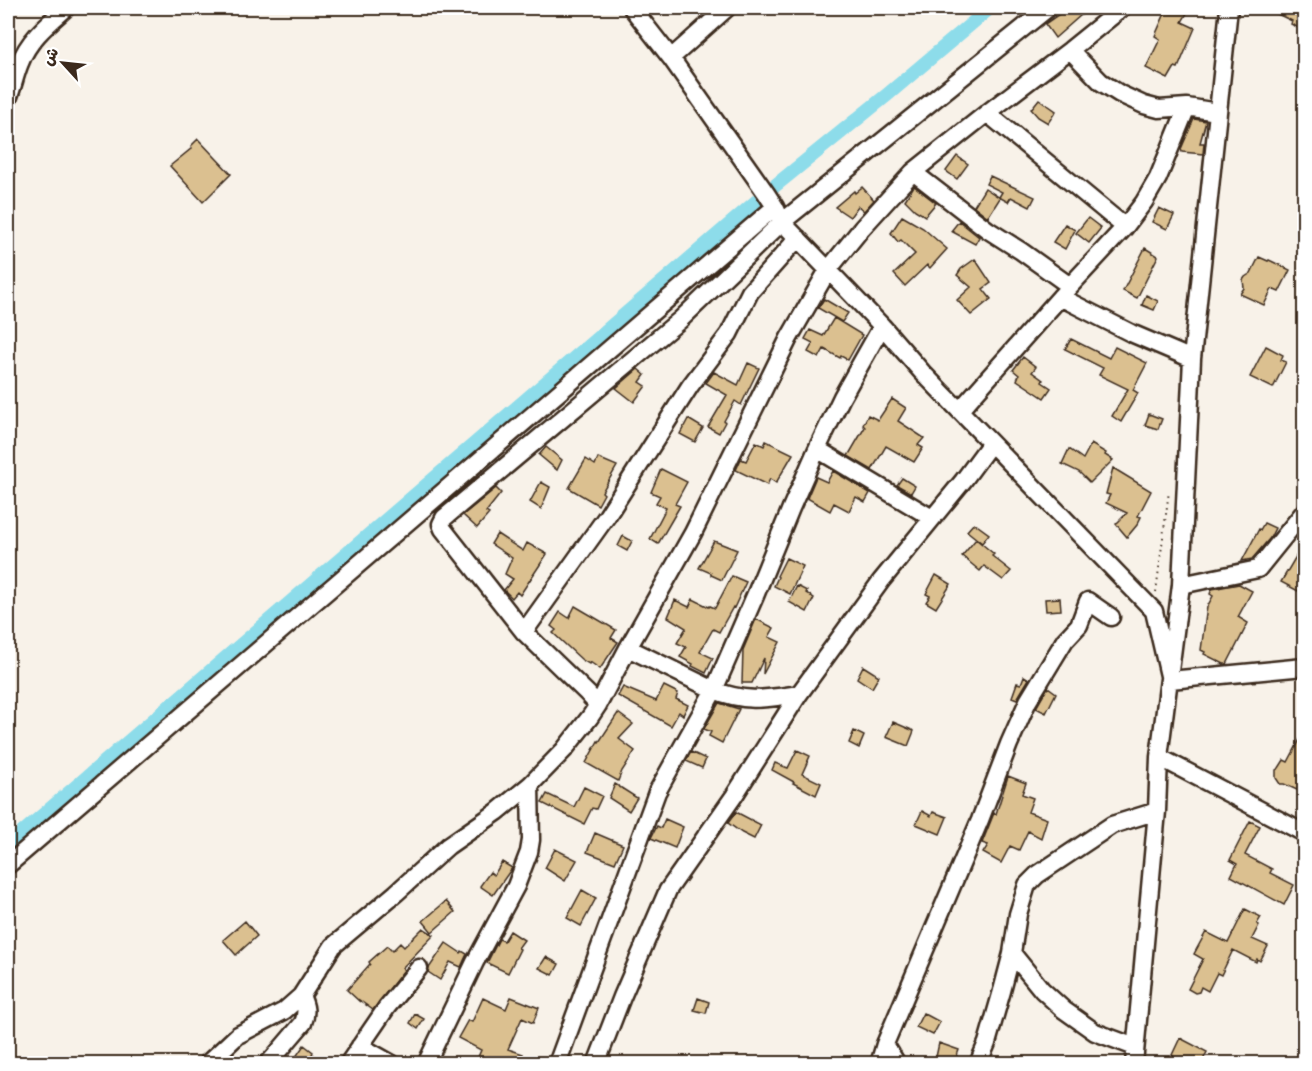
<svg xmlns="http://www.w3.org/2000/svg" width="1312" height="1071" font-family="'Architects Daughter','Playpen Sans Arabic',sans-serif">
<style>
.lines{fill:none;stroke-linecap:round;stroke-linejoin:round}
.canal{stroke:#8ddcea;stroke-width:14}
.building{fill:#dbc090;stroke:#3b2a1e;stroke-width:1.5}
.minor-casing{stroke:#3b2a1e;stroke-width:21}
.path{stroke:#3b2a1e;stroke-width:2;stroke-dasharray:1.5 4.5;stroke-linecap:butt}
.minor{stroke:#fff;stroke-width:16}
</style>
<rect width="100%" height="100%" fill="#f8f2e9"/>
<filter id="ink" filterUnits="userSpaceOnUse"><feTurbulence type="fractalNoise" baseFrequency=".0167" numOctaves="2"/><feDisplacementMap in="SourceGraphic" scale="12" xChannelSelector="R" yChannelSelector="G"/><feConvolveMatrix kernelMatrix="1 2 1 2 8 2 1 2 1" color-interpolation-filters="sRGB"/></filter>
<g filter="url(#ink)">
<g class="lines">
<!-- canal -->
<path class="canal" d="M8,845l758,-652 121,-98 103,-87"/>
</g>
<!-- building -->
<path class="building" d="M1068,8h21l-34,30 -10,-14z
M1175,8h15l-8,14 13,6 -17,40 -3,-1 -7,12 -22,-11 14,-29 -5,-3 11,-25 6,2z
M1265,8h40v23l-14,-7 1,-3z
M1039,99l17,12 -8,12 -10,-6 -7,-8z
M1194,119l12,2 -6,22h4l-1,11 -21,-2 -1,-3z
M198,139l33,35 -28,28 -33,-36 22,-18 -1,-2z
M957,156l11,8 -11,15 -11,-8z
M990,176l45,21 -5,10 -19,-10 -3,5 -9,-5 3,-5 -16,-8z
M914,186l22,17 -11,13 -10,-6 -10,-10z
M862,187l12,13 -10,11 -6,-5 -8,11 -15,-10 19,-16 1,2z
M985,188l15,10 -12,19 -14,-11z
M1159,208l15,7 -7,14 -15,-7z
M902,216l21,12 24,21 -17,19 -3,-3 -22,21 -11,-12 21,-20 -14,-14 -3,2 -7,-9z
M1088,218l13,10 -12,15 -13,-10z
M959,221l20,16 -4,7 -24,-13z
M1065,224l10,6 -10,19 -12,-7z
M1145,248l13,8 -21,42 -14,-7z
M1259,257l9,4 1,-1 21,10 -11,22 -7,-3 -8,16 -24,-11 4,-6 -1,-8 2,-3 6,-4z
M975,259l16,24 -8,6 8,10 -20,16 -14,-15 14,-13 -14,-12 4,-6z
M1146,295l12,6 -4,9 -12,-5z
M824,299l24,14 -6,9 -24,-14z
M834,318l28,17 -14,25 -7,-4 -1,2 -16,-9 -5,9 -11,-6 5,-9 -8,-4 5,-9 13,6z
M1071,339l38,19 6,-11 32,16 -14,27 5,3 -17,29 -9,-6 16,-27 -29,-14 4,-7 -38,-19z
M1266,346l17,9 -2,5 5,2 -13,26 -23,-11z
M1023,357l13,10 -4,5 11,8 -1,2 9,6 -7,10 -27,-18 2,-5 -6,-5z
M748,363l11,5 -18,37 -6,-4 -11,20 1,1 -6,11 -11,-6 19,-32 -21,-12 8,-11 24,13z
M638,369l7,6 -5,7 6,4 -12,16 -18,-14z
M892,399l14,9 -8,13 26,17 -6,7 5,3 -9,14 -28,-16 -14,24 -24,-14 17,-29 -2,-2 5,-10 10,5z
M1149,414l13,5 -4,10 -13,-4z
M688,419l15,9 -8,14 -15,-8z
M766,441l27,13 -17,29 -6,-4 -3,6 -31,-15 5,-11 5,2 10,-19 8,4z
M1091,444l15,9 -1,2 8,5 -23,23 -11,-11 -17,-8 7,-15 14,10z
M546,447l16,13 -5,10 -18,-15z
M598,458l19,8 -15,26 2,2 -6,11 -29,-17 17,-29 9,6z
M1113,468l38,23 -13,25 3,1 -4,8 -10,12 -11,-13 11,-11 -21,-10 4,-8 -4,-1z
M661,469l26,13 -12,22 5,2 -22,38 -8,-5 16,-31 -10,-5 4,-7 -9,-4z
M833,471l37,22 -5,9 -9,-5 -7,14 -15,-8 -4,8 -23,-13 9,-21 11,5z
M902,478l13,8 -4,7 -14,-8z
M541,482l9,5 -9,22 -11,-7z
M496,488l5,5 -15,19 3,2 -12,14 -14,-13z
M974,523l15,11 -7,9 -15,-12z
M1264,523l11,5 -5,10 -18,21 -10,2 17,-32 1,1z
M497,534l26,17 4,-8 20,11 -27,41 -3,-3 -5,6 -8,-8 9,-11 -8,-5 7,-16 -21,-14z
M623,536l9,5 -5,10 -9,-5z
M976,539l18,15 -2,2 19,15 -8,9 -19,-14 -4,5 -18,-15z
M714,541l23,9 -15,30 -11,-5v-2l-12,-5z
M1305,541v43l-5,8 -19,-10z
M786,558l17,8 -13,28 -16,-8 4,-9 -1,-1z
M936,575l15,9 -15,24 -10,-6 4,-6 -4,-2z
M732,576l14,6 -12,26 -1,-1 -14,25 -6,-3 -13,23 13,6 -7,15 -14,-7 1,-2 -13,-7 6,-10 -9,-4 9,-15 -18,-11 7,-17 14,7 4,-8 16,8 1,-1 5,2z
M1239,584l13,7 -14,26 10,6 -21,41h-3l-20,-10 1,-2 -4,-2 6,-43 6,-11 -3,-2 2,-5z
M797,586l10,5 -1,2 8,5 -7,14 -18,-10z
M1060,598l1,12 -15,1 -1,-12z
M575,606l41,24 -5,8 7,4 -18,27 -10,-7 -1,2 -7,-4 -29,-27 3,-3 -5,-4 9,-14 9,6z
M756,619l18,9 -5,9 11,5 -17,32 1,-16 -12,25h-10l1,-33z
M863,666l16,10 -7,12 -15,-10z
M1024,676l5,3 -12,20 -5,-2 5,-14 4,1z
M664,686l14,7 -2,6 12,6 -5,10 -4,-3 -8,14 -53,-30 5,-9 33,14z
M1048,687l8,6 -10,20 -10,-5z
M719,703l20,6 -17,34 -13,-7 2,-4 -7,-3z
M618,713l15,11 -14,15 16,12 -13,20 -4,10 -32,-18 12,-22 1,1z
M893,722l21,9 -6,15 -22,-9z
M1305,730v45l-8,15 -13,-6h-4l-4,-6v-8l3,-2 5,-8 4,2z
M854,731l10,5 -5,12 -10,-5z
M797,750l13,6 -8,18 19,9 -5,12 -23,-12 1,-1 -22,-12 3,-7 13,5z
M691,752l15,7 -4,9 -16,-7z
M1008,776l18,7 -4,11 11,4 -5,14 19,7 -6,19 -13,-7 -9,19 -9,-4 -9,17 -18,-10 5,-8 -6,-2 12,-30 2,1z
M615,784l22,14 -8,13 -20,-13z
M584,787l18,9 -6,13 -4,-1 -8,16 -42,-21 5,-9 27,13z
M922,811l9,5 2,-4 14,5 -7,17 -24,-10z
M736,812l25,13 -7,14 -12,-6 -14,-10z
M665,819l18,8 -8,21 -24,-10 6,-12 4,2z
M1250,821l10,5 -15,29 27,14 -2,4 24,12 -10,20 -53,-29 6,-12 -7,-4z
M595,833l28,12 -8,18 -28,-11z
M555,849l22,11 -12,21 -20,-13z
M502,862l10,6 -19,27 -13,-9 10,-14 4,3z
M582,890l14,8 -15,28 -14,-8z
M446,901l9,11 -23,20 -9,-11z
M1245,909l16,8 -4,7 2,1 -7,14 16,7 -8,15 -3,-2 -1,3 -23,-12 -12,25 -4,-2 -9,18 -7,-4 -2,5 -4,1 -7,-4 15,-30 -9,-5 12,-22 22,11z
M245,921l12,15 -21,19 -13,-15z
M423,928l11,7 -32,33 2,2 -31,40 -14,-10v1l-12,-11 23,-26 -1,-2 18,-16 5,5 8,-8 4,4z
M510,931l14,9 -6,8 2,1 -12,24 -21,-10 12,-24 5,2z
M446,943l15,10 1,-2 5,3 -6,13 -11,-5 -10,18 -12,-8 1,-4z
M546,957l13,7 -6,11 -14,-7z
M511,997l28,11 -6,15 -11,-5 -14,31 15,5 -4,10h-44l6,-14 -23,-12 10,-18 4,2 11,-24 23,11z
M698,998l11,4 -3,11 -12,-3z
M923,1013l17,9 -7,13 -17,-8z
M415,1014l9,5 -6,10 -8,-6z
M1180,1038l27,14 -6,12h-24l2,-4 -7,-5z
M939,1043l20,7 -5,13 -18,-6z
M304,1045l9,7 -1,2 17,10h-38z"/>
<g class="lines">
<!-- minor casing -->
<g class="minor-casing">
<path id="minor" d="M632,8l39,50 95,135 9,14 7,15 100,104 40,46 232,239 16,69 134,-13
M1070,50l31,32 19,12 24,11 15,4 28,-2
M671,58l56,-50
M8,99c5,-12 7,-24 12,-36 8,-23 29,-40 46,-55
M987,113l138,114
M913,172l75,58 33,21 49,35
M1060,297l71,36 61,26
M960,410l110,-124 55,-59 19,-25 14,-24 29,-71 30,5
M817,449l115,69
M1181,585l77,-16 46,-57
M524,632l83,-116 83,-130 39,-52 21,-42 48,-54
M628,648l86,42c32,13 51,9 85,4
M598,705l-11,-12 -63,-61 -81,-103 -2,-5 3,-6 236,-198 102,-98 266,-214
M1159,757l145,76
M8,865l767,-658
M1012,953l30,37 22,20 31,22 40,15
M885,1044l12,20
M360,1046l32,18
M207,1064l31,-29 46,-24 17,-15 32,-50 63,-53 52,-47 49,-34 33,-27 34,-35 26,-33 8,-12 30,-57 65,-115 96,-195 39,-68 34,-42 51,-56 74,-59 83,-63 52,-42
M268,1064l35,-41c4,-10 3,-17 -2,-27
M348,1064l39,-57 32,-39
M426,1064l49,-102 41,-76 13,-34 2,-12 -1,-55
M557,1064l100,-272 57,-102 41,-94 36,-88 26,-59 25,-52 40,-71
M596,1064l26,-67 46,-107 66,-94 65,-102 82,-113 82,-100 28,-38
M879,1064l6,-20 95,-224 29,-76 19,-43 37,-61 14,-15 9,-24 23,16
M978,1064l9,-21 15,-52 10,-38 6,-39 9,-29 10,-10 75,-50 45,-14
M1134,1064l23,-253 2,-54 22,-172 11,-226 37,-351"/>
</g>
<!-- path -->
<path class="path" d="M1156,592l13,-101"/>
<!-- minor -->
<use href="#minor" class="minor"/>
</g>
</g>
<!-- margin -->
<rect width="1312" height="1071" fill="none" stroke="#fff" stroke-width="30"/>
<rect x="15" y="15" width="1282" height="1041" fill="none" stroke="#3b2a1e" stroke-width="2" filter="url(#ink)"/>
<!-- north arrow -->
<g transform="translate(63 63) rotate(297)" stroke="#ffffff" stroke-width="4.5" paint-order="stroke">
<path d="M0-4.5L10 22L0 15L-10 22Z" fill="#3b2a1e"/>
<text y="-9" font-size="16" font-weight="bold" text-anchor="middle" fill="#3b2a1e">ش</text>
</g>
</svg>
